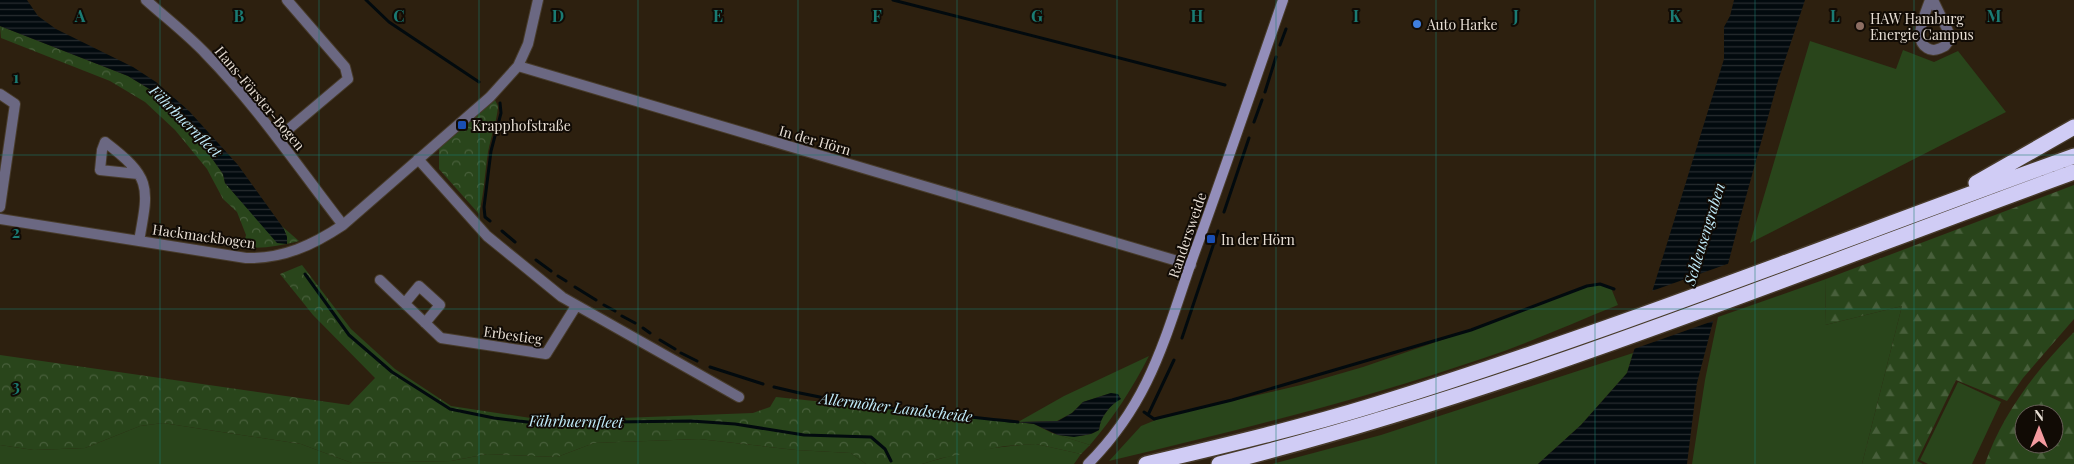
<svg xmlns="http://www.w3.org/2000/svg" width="2074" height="464" font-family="'Playfair Display',serif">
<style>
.grass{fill:#29451b}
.forest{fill:url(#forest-firs);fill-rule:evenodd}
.park{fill:url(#park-crowns)}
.water{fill:url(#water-rules)}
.pier{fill:#2d200f}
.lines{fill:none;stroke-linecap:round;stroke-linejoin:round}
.stream{stroke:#020a0e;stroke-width:3}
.street-casing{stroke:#473b2b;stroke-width:12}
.secondary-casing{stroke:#473b2b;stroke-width:12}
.highway-casing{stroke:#473b2b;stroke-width:18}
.street{stroke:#6b6882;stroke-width:10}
.secondary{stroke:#938eba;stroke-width:10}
.highway{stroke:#d0ccf5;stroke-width:15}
.grid{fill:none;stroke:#1a7b73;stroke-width:1;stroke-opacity:0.55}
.shop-dot{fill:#3f7fe0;stroke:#110b05;stroke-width:2}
.education-dot{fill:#8d6e63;stroke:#110b05;stroke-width:2}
.transit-dot{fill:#1a4fb4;stroke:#110b05;stroke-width:2}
.labels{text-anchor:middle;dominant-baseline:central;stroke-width:4;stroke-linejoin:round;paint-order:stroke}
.poi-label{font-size:14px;fill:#e7ded4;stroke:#110b05;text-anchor:start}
.street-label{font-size:14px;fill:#e7ded4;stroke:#110b05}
.water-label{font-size:15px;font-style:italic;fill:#c1ecfb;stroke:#110b05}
.grid-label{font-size:16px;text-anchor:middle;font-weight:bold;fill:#1a7b73;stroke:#110b05;stroke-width:4;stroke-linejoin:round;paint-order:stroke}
</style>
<defs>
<pattern id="forest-firs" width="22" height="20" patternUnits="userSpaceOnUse" patternTransform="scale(1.25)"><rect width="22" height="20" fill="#29451b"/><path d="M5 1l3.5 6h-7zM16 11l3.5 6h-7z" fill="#485f3b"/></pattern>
<pattern id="park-crowns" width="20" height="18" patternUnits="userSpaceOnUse" patternTransform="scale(1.25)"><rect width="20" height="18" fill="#29451b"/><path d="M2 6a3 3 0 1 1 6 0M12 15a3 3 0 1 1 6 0" fill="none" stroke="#485f3b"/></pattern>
<pattern id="water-rules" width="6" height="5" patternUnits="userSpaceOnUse" patternTransform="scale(1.25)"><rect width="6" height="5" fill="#020a0e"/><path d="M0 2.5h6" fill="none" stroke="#272d30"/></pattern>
</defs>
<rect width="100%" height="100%" fill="#2d200f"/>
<!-- grass -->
<path class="grass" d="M1810,41l86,28 7,-19 31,12 24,-11 48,61 -256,131z
M1826,279l-1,46 77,-19 -40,158h-170l13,-84 13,-63z
M1600,284l11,4 7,17c-45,18 -89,38 -134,53 -123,42 -249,73 -375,103l32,-35 22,-9 138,-32 62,-18 108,-37 116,-44z
M1633,353l-6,20 -46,52 -43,39h-266l109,-29z
M1149,356c-17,33 -35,61 -59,89l-32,-10c15,1 28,3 41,-5l2,-11 11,-15 -1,-11 -28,9 -11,11 -15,8 -39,1 46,-26z
M1958,382l43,20 -29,62h-44l-8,-4z
M163,423l138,21 51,19 99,-2 36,-7 70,3 37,-14 105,-4 97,11 55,3 15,11h-866v-19l34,5 51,-2 55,-22z
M1036,444l45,10 -7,10h-152c37,-12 75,-18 114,-20z"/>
<!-- forest -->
<path class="forest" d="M2074,185v134l-51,59 -16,23 -51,-21 -39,81 6,3h-61l40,-158 -77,19 1,-46z
M2074,332v132h-89c17,-50 52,-95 89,-132zM2024,414h30v30h-30z"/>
<!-- park -->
<path class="park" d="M0,26l128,50 23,14 30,29 18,21 24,34 2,9 38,43 24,18c1,-10 -3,-15 -10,-22l22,19c-20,5 -36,8 -56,6l3,-12 -9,-23 -14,-13 -16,-30 -32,-39 -30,-28 -35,-21 -109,-43z
M495,100l3,6c-1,15 -7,30 -10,46 -3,20 -4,41 -9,62l-40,-45v-21z
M302,265l49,64 44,40 56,37 86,13h59l157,-6 17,-6 6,-10 258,27 18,9 38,12 -9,9 -45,-10 -31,2 -63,12 -20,6h-56l-15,-11 -55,-3 -97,-11 -105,4 -37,14 -70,-3 -36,7 -99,2 -51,-19 -138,-21 -23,3 -55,22 -51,2 -34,-5v-90l349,50 26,-27 -62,-63 -33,-41z"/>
<!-- water -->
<path class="water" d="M0,0h27l11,16 18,13 77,38 23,15 33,29 49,54 46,64 3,8v7l-10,-1 -52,-60 -2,-9 -24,-34 -18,-21 -30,-29 -23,-14 -128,-50z
M1734,0h71l-27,81 -39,141 -42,161 -10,81h-149l43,-39 46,-52 97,-314v-32l6,-11z
M1111,393l7,1 3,5c-11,6 -21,18 -22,31l-8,4 -17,3 -16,-2 -24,-11 -16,-2 40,-1 14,-8 11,-11z"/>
<!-- pier -->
<path class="pier" d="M1730,263l-14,57 -85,30 18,-58z"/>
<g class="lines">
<!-- stream -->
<path class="stream" d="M366,0l23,22 90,60
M893,0l332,85
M1280,45l6,-16
M1265,92l11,-35
M1254,122l8,-22
M1224,212l25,-74
M490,221l-5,-4 -1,-10 7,-56 10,-38 -1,-10
M502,231l13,11
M536,260l15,11
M305,274l44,61 43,37 58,37 44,9 42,5 155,-2 44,3 69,11 67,2 14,12 6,12
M558,276l8,5
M575,287l21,13
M604,305l11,6
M622,316l13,7
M643,328l7,5
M1182,338l36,-107
M660,340l15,9
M681,353l16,8
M710,367l53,17
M774,387c79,20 163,26 244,35
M1144,412l10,7 78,-19 239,-70 116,-44 13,-2 14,5
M1148,415l26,-55"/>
<!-- street casing -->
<g class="street-casing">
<path id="street" d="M146,0c20,18 41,34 60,54 51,52 92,113 137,171
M1930,0c-4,12 -18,40 -3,48 6,4 12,1 18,-2l3,-4v-11l-15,-31
M518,66l673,199
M0,94l15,10 -15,103
M278,138l70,-59 -3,-12 -58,-67
M418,159l69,77 75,61 177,100
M138,174l-38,-4 2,-20 3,-8c47,36 44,44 34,99
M0,219l246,39c37,1 67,-13 97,-33l147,-128 28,-31 10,-22 10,-44
M380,280l61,58 105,16 30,-48
M405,303l14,-17 21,19 -15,18"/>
</g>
<!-- secondary casing -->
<g class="secondary-casing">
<path id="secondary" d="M1088,464c63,-63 77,-127 105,-207 31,-85 60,-171 90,-257"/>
</g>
<!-- highway casing -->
<g class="highway-casing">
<path id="highway" d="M1976,183l98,-56
M1146,464c76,-18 153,-36 228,-59 237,-73 467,-165 700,-249
M1219,464c293,-73 572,-189 855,-292"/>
</g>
<!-- street -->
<use href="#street" class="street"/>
<!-- secondary -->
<use href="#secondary" class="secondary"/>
<!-- highway -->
<use href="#highway" class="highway"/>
</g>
<!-- grid -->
<path class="grid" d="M160,0v464M319,0v464M479,0v464M638,0v464M798,0v464M957,0v464M1117,0v464M1276,0v464M1436,0v464M1595,0v464M1755,0v464M1914,0v464M0,155h2074M0,309h2074"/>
<!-- markers -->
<circle class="shop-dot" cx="1417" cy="24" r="5"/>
<circle class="education-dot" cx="1860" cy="26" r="5"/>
<g class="transit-dot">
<rect x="457" y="120" width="10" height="10" rx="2.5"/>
<rect x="1206" y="234" width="10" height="10" rx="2.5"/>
</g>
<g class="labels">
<!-- poi labels -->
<g class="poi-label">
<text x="1870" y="18">HAW Hamburg<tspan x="1870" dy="16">Energie Campus</tspan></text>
<text x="1427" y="24">Auto Harke</text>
<text x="472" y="125">Krapphofstraße</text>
<text x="1221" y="239">In der Hörn</text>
</g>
<!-- street labels -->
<g class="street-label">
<text transform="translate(260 98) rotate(50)">Hans-Förster-Bogen</text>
<text transform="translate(815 140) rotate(16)">In der Hörn</text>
<text transform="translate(1187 235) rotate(-71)">Randersweide</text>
<text transform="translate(204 236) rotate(8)">Hackmackbogen</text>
<text transform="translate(513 335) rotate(8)">Erbestieg</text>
</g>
<!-- water labels -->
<g class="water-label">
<text transform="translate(186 121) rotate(45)">Fährbuernfleet</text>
<text transform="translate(1704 234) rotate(-73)">Schleusengraben</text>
<text transform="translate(896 407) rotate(7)">Allermöher Landscheide</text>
<text transform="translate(576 421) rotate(1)">Fährbuernfleet</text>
</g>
</g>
<g class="grid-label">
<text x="80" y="22">A</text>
<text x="239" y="22">B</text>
<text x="399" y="22">C</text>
<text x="558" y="22">D</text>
<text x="718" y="22">E</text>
<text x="877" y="22">F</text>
<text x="1037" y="22">G</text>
<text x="1197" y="22">H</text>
<text x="1356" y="22">I</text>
<text x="1516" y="22">J</text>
<text x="1675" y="22">K</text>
<text x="1835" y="22">L</text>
<text x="1994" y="22">M</text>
<text x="16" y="83">1</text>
<text x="16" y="238">2</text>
<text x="16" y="392">3</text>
</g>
<!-- north arrow -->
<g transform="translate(2039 429)"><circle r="24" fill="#110b05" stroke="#675f58"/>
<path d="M0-4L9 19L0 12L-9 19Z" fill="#f49b9f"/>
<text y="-8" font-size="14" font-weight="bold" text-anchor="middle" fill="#e7ded4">N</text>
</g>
</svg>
